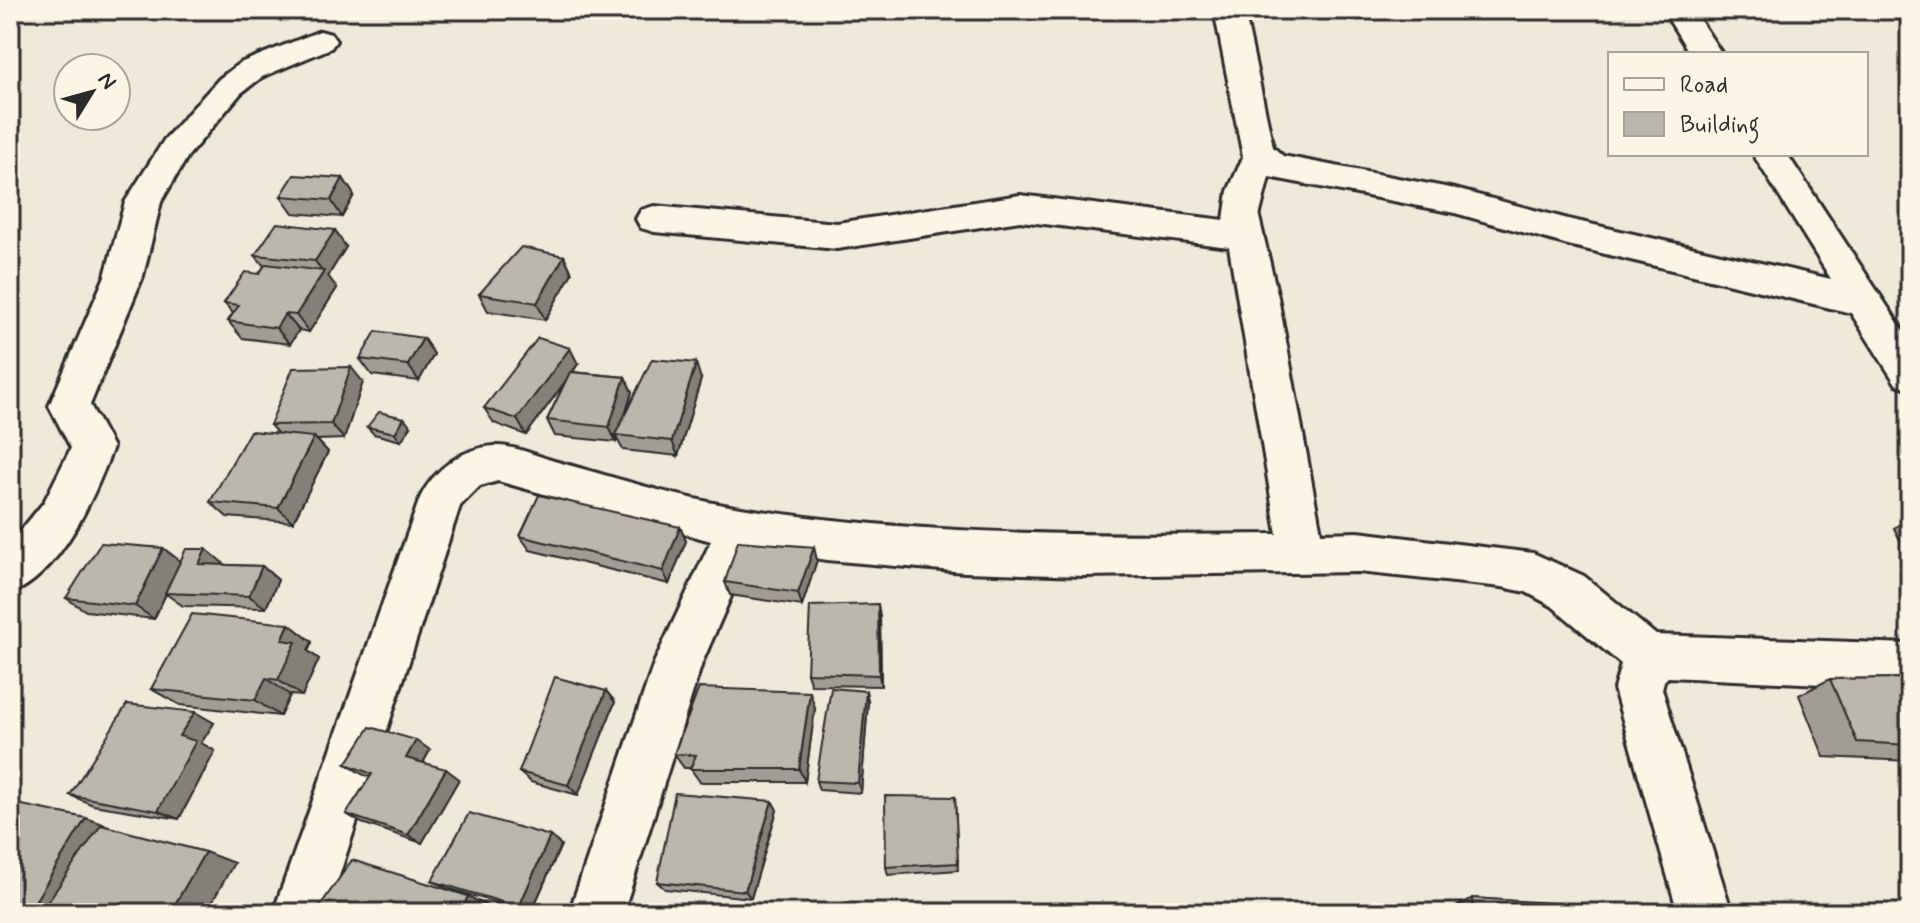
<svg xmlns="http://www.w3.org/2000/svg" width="1920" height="923" font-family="Mynerve,sans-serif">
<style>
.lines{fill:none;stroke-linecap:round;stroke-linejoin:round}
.minor-casing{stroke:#2b2b2b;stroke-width:6}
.minor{fill:#fcf5e5;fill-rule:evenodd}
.wall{fill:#a29d94;stroke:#2b2b2b;stroke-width:2}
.shaded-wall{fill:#848078;stroke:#2b2b2b;stroke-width:2}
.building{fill:#bcb7ac;stroke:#2b2b2b;stroke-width:2}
</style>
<rect width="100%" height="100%" fill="#efe9da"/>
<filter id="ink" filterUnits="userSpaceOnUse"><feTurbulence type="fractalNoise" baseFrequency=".0125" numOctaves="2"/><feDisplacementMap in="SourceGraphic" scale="16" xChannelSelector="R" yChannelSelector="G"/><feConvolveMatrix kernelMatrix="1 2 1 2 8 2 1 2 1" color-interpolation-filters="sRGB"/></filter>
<g filter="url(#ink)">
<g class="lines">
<!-- minor casing -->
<g class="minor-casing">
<path id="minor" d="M1214,10h30l29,137 10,9 172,33 113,30 263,60 -78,-125h34l123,187v48l-14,-5 -45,-71 -283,-68 -113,-32 -186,-36 -10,40 19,80 43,236 37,-1 175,21 51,23 72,59 254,9v44l-242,-11 -4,4 -2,8 70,224h-54l-64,-224 7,-25 -69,-58 -26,-14 -24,-5 -144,-15 -274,4 -119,-4 -138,-12 -75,-12 -50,115 -79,250h-54l85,-250 57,-122 -213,-60 -18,5 -20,20 -133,407h-54l147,-415c14,-29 42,-50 75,-52 18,-1 42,10 59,15 60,16 120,36 181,46 180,29 360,29 542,27l-48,-287 -209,-26 -183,28 -183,-17 -13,-4 -5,-9 5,-9 13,-4 183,17 183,-28 204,25 4,-29 15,-34z
M1663,10h30l29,44h-32z
M320,31l11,3 5,7 -5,7 -69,29 -21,16 -53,63 -27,46 -18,74 -53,129 23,42c-18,48 -52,128 -103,147v-50l34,-42 27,-54 -22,-42 56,-130 20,-74 39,-62 55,-61 21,-16z"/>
</g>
<!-- minor -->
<use href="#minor" class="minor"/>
</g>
<!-- wall -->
<path class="wall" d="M343,178l11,17 -12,22 -49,-4 -12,-17z
M346,247l-18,29 9,12 -28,44 -10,-2 -9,14 -48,-6 -14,-17 5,-8 -9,-10 35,-29 5,-8 -9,-11z
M564,256l8,17 -27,47 -57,-9 -9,-17z
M423,338l11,16 -15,27 -47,-6 -12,-16z
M578,364l-5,8 52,5 7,15 -7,24 76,-37 -23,77 -55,-6 -6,-11 -1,3 -61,-6 -8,-16 18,-38 -39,53 -32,-12 -10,-15z
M363,382l-19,57 -27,1 11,12 -35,70 -66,-5 -17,-15 68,-68 -8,-9z
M411,426l-10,15 -27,-7 -7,-7z
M1910,517v43l-16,-32z
M680,527l6,14 -17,43 -139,-34 -10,-14z
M163,548l17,13 43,2 -1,2 40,1 16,14 -12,28 -83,-2 -17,-12 -12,25 -68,-8 -20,-13z
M817,560l-15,46 -72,-11 -5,-13z
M880,617l1,69 -70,-1 -4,-12z
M289,624l23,18 -4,9 11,8 -17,37 -12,-1 -10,21 -100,-11 -29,-16z
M1910,678v83l-86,-4 -25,-62 31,-16z
M606,691l9,11 -37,93 -47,-13 -12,-10z
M866,691l2,11 -7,91 -42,-3 -3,-9z
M815,708l-10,74h-105l-10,-14h-6l-10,-14z
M195,712l19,11 -13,20 14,8 -36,68 -86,-14 -23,-10z
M430,750l-7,13 36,16 -37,64 -60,-20 -16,-9 24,-37 -8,-3 -16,-10z
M955,797l3,73 -70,5 -2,-8z
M772,801l5,9 -26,88 -86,-9 -8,-7z
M561,845l-30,68 -84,-25 -15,-7z
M1473,898l191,15h-211v-5z"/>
<!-- shaded-wall -->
<path class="shaded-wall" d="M343,178l11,17 -12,22 -11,-17z
M335,230l11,17 -18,29 9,12 -28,44 -13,-17 27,-42 -8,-12z
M564,256l8,17 -27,47 -8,-17z
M285,314l14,16 -9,14 -14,-16z
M423,338l11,16 -15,27 -11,-16z
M570,348l8,16 -52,71 -9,-16z
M696,363l5,16 -23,77 -6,-15z
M351,367l12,15 -19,57 -13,-15z
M625,377l7,15 -13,43h-4l2,4 -1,3 -7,-15z
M404,418l7,8 -10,15 -6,-8z
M314,437l14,15 -35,70 -15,-14z
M680,527l6,14 -17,43 -6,-13z
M814,547l3,13 -15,46 -4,-13z
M163,548l18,14 -27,57 -19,-13z
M206,549l17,14 -6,15 -18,-14z
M262,566l16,14 -12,28 -17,-12z
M878,604l2,13 1,69 -2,-11z
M289,624l23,18 -4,9 11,8 -17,37 -24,-16 4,-40z
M266,678l24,17 -10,21 -25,-16z
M606,691l9,11 -37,93 -10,-10z
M866,691l2,11 -7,91 -3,-10z
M810,692l5,16 -10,74 -6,-13z
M195,712l19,11 -13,20 14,8 -36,68 -21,-8 21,-75z
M416,740l14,10 -10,18 -14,-10z
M446,769l13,10 -37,64 -14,-8z
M772,801l5,9 -26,88 -6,-7z
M86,818l23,8 -51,87h-30z
M550,836l11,9 -30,68h-1l-11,-6z
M205,852l29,11 -28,50h-36z
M468,896l19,10 -3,7h-23z"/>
<!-- building -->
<path class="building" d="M294,175l49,3 -12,22 -50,-4z
M277,223l58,7 -20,31 -60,-6z
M521,247l43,9 -27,47 -58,-9z
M266,264l58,7 -28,44 -11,-1 -9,14 -48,-7 11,-16 -15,-2 21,-31 14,2z
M376,331l47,7 -15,27 -48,-6z
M538,338l32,10 -53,71 -33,-11z
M652,359l44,4 -24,78 -57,-6z
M351,367l-20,57 -61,1 23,-57z
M570,372l55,5 -16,50 -62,-7z
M379,412l25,6 -9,15 -28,-6z
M250,431l64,6 -36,71 -68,-6z
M539,495l141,32 -17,44 -143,-35z
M738,541l76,6 -16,46 -73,-11z
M101,543l62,5 -28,58 -69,-8z
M186,549h20l-7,15 63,2 -13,30 -84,-3z
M878,604l1,71 -72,-2 3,-67z
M192,614l97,10 -7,16 14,2 -18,38 -12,-2 -11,22 -104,-11z
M555,677l51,14 -38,94 -49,-13z
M1910,678v67l-53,-3 -27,-63z
M699,688l111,4 -11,77h-109l6,-14 -22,-1z
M831,688l35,3 -8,92 -42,-2z
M127,704l68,8 -16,24 17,5 -38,70 -88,-16z
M370,727l46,13 -10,18 40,11 -38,66 -62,-21 26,-40 -26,-10z
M675,793l97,8 -27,90 -88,-9z
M885,796l70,1 3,66 -72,4z
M17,804l69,14 -58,95h-18v-98z
M469,813l81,23 -31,71 -87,-26z
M101,825l104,27 -35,61h-130z
M352,860l116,36 -7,17h-146z
M1473,898l191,12v3h-190z"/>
</g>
<!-- margin -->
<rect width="1920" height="923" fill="none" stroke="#fcf5e5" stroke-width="40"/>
<rect x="20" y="20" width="1880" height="883" fill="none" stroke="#2b2b2b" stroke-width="3" filter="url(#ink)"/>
<!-- legend -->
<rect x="1608" y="52" width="260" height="104" fill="#fcf5e5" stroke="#a8a49b" stroke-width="2"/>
<rect x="1624" y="78" width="40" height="12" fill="#fcf5e5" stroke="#a8a49b" stroke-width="2"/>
<text x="1680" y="92" font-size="24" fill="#2b2b2b">Road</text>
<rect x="1624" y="112" width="40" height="24" fill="#bcb7ac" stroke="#a8a49b" stroke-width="2"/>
<text x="1680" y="132" font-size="24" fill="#2b2b2b">Building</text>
<!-- north arrow -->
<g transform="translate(92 92) rotate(53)"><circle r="38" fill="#fcf5e5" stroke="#a8a49b" stroke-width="2"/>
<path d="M0-6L14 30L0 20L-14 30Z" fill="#2b2b2b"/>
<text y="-12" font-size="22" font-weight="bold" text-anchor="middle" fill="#2b2b2b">N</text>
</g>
</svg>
